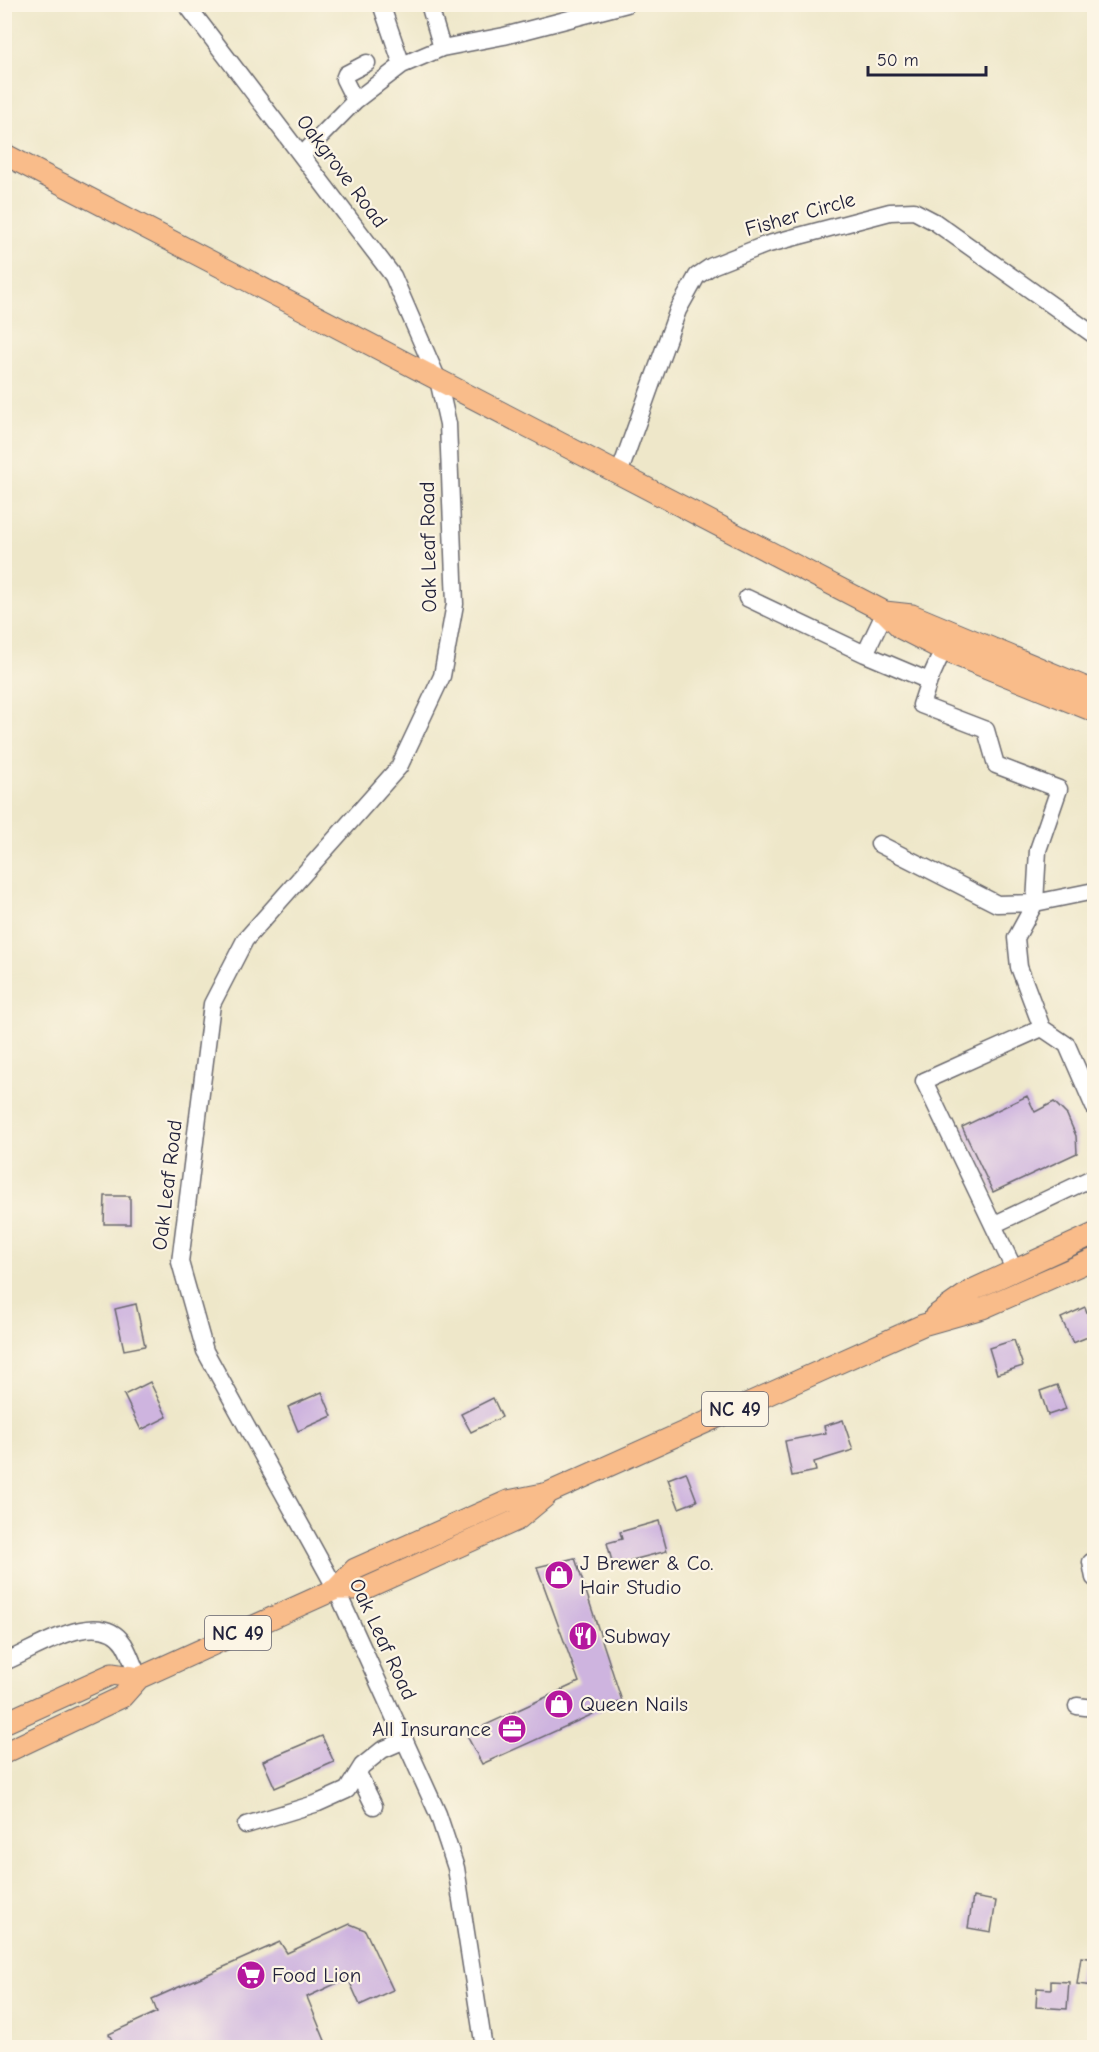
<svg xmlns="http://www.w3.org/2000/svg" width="1099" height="2052" font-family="'Comic Neue',sans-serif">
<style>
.building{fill:#ceb4df}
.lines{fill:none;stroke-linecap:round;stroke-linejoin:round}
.minor-casing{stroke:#69676d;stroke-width:19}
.major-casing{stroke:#69676d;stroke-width:23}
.minor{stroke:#fff;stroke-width:16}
.major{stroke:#f9bc8a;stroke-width:21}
.labels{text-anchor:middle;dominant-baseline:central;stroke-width:4.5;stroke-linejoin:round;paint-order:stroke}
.shield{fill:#fcf5e5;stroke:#63616e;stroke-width:1.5}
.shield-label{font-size:20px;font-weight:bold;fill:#22223b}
.street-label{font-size:21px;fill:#22223b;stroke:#fcf5e5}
.poi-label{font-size:21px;fill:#22223b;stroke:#fcf5e5;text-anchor:start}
</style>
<rect width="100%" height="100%" fill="#fcf5e5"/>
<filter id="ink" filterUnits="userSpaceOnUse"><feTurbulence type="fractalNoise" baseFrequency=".0167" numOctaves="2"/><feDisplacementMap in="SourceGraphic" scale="12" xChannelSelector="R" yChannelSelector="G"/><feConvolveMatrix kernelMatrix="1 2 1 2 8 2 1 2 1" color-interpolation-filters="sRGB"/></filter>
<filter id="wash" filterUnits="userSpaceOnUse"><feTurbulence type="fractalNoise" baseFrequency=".008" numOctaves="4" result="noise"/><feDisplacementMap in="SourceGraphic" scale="24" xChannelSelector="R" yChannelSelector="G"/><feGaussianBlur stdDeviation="1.35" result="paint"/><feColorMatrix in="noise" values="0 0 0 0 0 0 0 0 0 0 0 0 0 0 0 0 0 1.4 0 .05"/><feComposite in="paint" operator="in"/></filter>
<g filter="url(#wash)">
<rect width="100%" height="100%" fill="#eee7c9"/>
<g id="blocks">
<!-- building -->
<path class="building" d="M1027,1096l8,16 19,-10 13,13 9,21 1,17 -84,39 -31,-65z
M105,1196h25v28h-26z
M136,1304l9,42 -21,4 -9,-41z
M1085,1307l10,27 -22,9 -12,-25z
M1014,1340l9,26 -26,8 -8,-26z
M150,1382l17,35 -26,13 -17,-35z
M1057,1385l9,24 -18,6 -8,-24z
M322,1392l10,24 -34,15 -10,-24z
M493,1398l9,19 -31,15 -10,-18z
M843,1420l10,30 -39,12 2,9 -24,5 -7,-35 41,-8 -2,-7z
M686,1472l11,29 -18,7 -11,-29z
M659,1521l8,30 -54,14 -6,-22 15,-4 -2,-7z
M575,1558l47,143 -140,63 -16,-30 113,-52 -42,-115z
M322,1736l12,26 -59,26 -12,-27z
M973,1897l23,4 -5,31 -23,-4z
M350,1924l15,6 28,60 -33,15 -12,-27 -41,19 21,51h-212l-7,-14 48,-22 -5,-13 128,-57 7,11z
M1081,1957l14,2v27l-18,-2z
M1051,1981l18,1 -2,27 -31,-2 1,-19 14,1z"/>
</g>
</g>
<g filter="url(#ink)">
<use href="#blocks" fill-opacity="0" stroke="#69676d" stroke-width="1.5"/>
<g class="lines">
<!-- minor casing -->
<g class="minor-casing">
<path id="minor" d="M186,4l207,272 45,104 10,44 7,180 -13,72 -43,91 -154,173 -33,64 -32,258 25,89 131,238 102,225 18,54 28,180
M381,4l21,61
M429,4l13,44
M355,101l-11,-22 2,-5 21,-11
M302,155l53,-54 47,-36 40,-17 62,-12 123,-32
M619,474l59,-164 19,-34 15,-10 53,-21 125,-33 24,-1 21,11 159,113
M747,598l118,56 20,-42
M865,654l64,27 14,-31
M929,681l-8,24 65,25 10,35 63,24 -21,61 -3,53 59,-12
M879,844l118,60 38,-1 -19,35 3,29 23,61 -118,53 91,190
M1042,1028l25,17 27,62
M993,1225l101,-48
M1091,1562l3,16
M4,1662c31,-12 95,-57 120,-18 6,10 10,23 15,34
M1077,1706l17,2
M358,1773l16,33
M246,1825l72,-22 29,-13 15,-24 20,-16 23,-10"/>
</g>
<!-- major casing -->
<g class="major-casing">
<path id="major" d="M4,154l881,458 17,17 41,21 151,61
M885,612l27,3 182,76
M935,1316l37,-26 122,-56
M336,1589h28l153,-69 29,-24
M4,1723l108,-49 27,4
M4,1753l118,-56 17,-19 197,-89 19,-20 153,-68 40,-8 375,-168 60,-17 111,-49"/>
</g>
<!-- minor -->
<use href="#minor" class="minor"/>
<!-- major -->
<use href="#major" class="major"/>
</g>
</g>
<!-- icons -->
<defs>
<g id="shop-disc" transform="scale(1.5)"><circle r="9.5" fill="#b5179e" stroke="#fcf5e5"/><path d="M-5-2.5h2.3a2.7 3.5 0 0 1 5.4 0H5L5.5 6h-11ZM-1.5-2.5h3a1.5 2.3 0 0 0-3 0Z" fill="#fff"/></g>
<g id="restaurant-disc" transform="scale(1.5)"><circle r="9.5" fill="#b5179e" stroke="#fcf5e5"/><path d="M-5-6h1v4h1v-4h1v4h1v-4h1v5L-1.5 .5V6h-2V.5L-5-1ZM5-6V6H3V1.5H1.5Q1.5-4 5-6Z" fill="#fff"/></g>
<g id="office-disc" transform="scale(1.5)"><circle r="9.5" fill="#b5179e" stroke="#fcf5e5"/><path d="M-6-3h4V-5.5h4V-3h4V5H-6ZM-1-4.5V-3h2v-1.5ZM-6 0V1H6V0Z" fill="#fff"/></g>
<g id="supermarket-disc" transform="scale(1.5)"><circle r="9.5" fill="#b5179e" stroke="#fcf5e5"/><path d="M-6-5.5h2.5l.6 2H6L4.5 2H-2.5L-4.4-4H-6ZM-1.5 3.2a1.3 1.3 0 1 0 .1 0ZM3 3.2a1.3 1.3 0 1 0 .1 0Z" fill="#fff"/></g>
</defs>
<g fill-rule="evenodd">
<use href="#shop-disc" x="559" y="1575"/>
<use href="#restaurant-disc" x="583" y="1636"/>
<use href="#shop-disc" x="559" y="1704"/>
<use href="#office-disc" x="512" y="1729"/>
<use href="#supermarket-disc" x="251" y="1975"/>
</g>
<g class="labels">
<!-- shield labels -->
<g class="shield">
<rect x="702" y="1392" width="66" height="34" rx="4.5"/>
<rect x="205" y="1616" width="66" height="34" rx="4.5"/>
</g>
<g class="shield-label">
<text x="735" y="1409">NC 49</text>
<text x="238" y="1633">NC 49</text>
</g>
<!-- street labels -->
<g class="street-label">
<text transform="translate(342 171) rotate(53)">Oakgrove Road</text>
<text transform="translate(800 214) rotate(-16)">Fisher Circle</text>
<text transform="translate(428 547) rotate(-91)">Oak Leaf Road</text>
<text transform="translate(167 1185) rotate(-83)">Oak Leaf Road</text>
<text transform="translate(383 1639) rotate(65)">Oak Leaf Road</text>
</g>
<!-- poi labels -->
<g class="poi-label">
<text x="580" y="1563">J Brewer &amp; Co.<tspan x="580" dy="24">Hair Studio</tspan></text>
<text x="604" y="1636">Subway</text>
<text x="580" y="1704">Queen Nails</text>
<text x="491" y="1729" text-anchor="end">All Insurance</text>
<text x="272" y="1975">Food Lion</text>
</g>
</g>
<!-- margin -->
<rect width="1099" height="2052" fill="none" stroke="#fcf5e5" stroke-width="24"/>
<!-- scale -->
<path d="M868 66v9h118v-9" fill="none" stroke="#22223b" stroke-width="3"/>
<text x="877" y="66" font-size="18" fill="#22223b" stroke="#fcf5e5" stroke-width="4.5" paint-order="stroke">50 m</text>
</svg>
